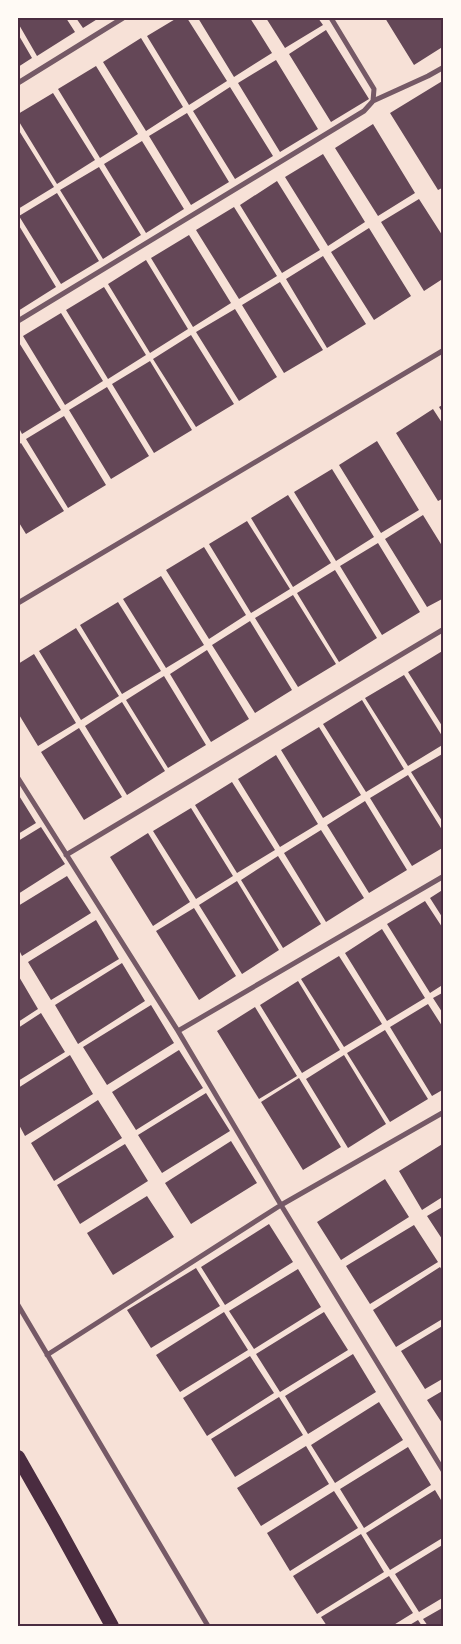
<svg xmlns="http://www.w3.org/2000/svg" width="461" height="1644" font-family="'Alegreya Sans',sans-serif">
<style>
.building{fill:#644757}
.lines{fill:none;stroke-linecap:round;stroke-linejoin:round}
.minor{stroke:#755966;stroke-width:5}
.trunk{stroke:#4a2c40;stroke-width:14}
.neatline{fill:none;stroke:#4a2c40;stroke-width:2}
</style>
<rect width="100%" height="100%" fill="#f7e1d7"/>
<!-- building -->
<path class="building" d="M18,18h48l9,14 -38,24 -19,-33z
M76,18h23l-16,10z
M177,18h10l40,63 -38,24 -42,-69z
M198,18h52l22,35 -38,24z
M266,18h52l5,7 -38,23z
M385,18h59v28l-30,19z
M326,30l43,69 -38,23 -42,-68z
M18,34l14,24 -14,9z
M141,38l42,69 -37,24 -43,-69z
M276,60l42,69 -38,23 -42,-69z
M96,66l42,68 -38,24 -42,-69z
M444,80v107l-6,3 -48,-77z
M230,87l43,69 -38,23 -42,-68z
M53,93l42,67 -38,24 -39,-64v-6z
M187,113l42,69 -38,23 -42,-69z
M373,124l42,69 -37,23 -43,-68z
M18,129l36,58 -36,22z
M142,141l42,68 -38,24 -42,-69z
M323,154l42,68 -37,24 -43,-69z
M99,167l42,68 -38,24 -43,-69z
M277,181l43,69 -38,23 -42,-68z
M57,193l42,68 -38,23 -42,-68z
M419,199l25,39v40l-20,13 -43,-69z
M234,207l43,69 -38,23 -43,-69z
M18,224l38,63 -38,24z
M369,228l42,68 -37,24 -43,-68z
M189,235l42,68 -38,24 -42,-69z
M323,256l43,68 -39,24 -41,-69z
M146,260l42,69 -38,24 -42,-69z
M280,282l43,68 -39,23 -42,-68z
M104,287l42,68 -38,24 -42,-69z
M235,309l42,68 -38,24 -43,-69z
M61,313l42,68 -38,24 -42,-69z
M191,335l43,69 -38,23 -43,-68z
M18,341l43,69 -39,24 -4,-8z
M150,361l42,69 -38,23 -42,-69z
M107,387l42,69 -38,23 -42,-69z
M444,404v11l-5,-8z
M433,409l11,17v72l-6,3 -42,-68z
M64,416l42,69 -38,23 -42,-69z
M377,441l42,69 -38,23 -42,-68z
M21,443l43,68 -38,23 -8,-13v-76z
M332,469l42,68 -38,24 -42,-69z
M288,495l43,68 -38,24 -42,-69z
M423,515l21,34v49l-17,9 -42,-68z
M247,521l43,68 -39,24 -42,-69z
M378,543l42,69 -38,23 -42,-69z
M204,547l42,68 -37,24 -43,-69z
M335,570l42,68 -38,24 -42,-69z
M161,576l43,69 -38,23 -43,-69z
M293,595l43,69 -38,23 -43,-69z
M118,602l43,69 -39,23 -42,-69z
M250,621l42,69 -37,23 -43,-68z
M76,628l43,68 -38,24 -42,-69z
M207,650l42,69 -38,23 -41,-68z
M444,650v79l-36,-57z
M34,654l42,69 -38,23 -20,-33v-49z
M404,675l40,64v5l-36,22 -43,-68z
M164,676l42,69 -38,23 -42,-68z
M362,700l42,69 -38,23 -43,-68z
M122,702l43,69 -38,24 -42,-69z
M319,727l42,68 -38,23 -42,-68z
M79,728l43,69 -38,23 -43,-68z
M444,753v71l-33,-52z
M276,755l42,69 -38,23 -42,-68z
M408,775l36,58v14l-32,19 -42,-68z
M232,782l43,68 -38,23 -42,-68z
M18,794l18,29 -18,11z
M365,801l42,69 -38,23 -42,-68z
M191,808l42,68 -37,23 -43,-68z
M41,827l24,37 -47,30v-53z
M321,830l43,68 -38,24 -42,-69z
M148,833l42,69 -37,24 -43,-69z
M278,856l43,68 -38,24 -42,-68z
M67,876l24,37 -69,43 -4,-8v-42z
M237,881l42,69 -37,24 -43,-69z
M444,889v31l-14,-22z
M425,901l19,29v54l-14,9 -43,-69z
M194,908l42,68 -37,24 -43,-69z
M96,920l23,39 -68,41 -23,-38z
M382,929l43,69 -38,23 -42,-68z
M339,956l43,68 -38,23 -43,-68z
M122,963l23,38 -67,43 -23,-39z
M18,975l20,34 -20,13z
M298,981l42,69 -38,23 -42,-68z
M444,992v23l-11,-17z
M428,1004l16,25v60l-12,7 -42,-69z
M151,1005l23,38 -67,42 -24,-38z
M255,1007l42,69 -38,23 -42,-68z
M41,1013l24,39 -47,29v-53z
M385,1030l43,69 -38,23 -43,-69z
M179,1050l24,38 -67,42 -24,-38z
M70,1055l23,39 -68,42 -7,-13v-35z
M344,1055l42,69 -38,24 -42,-69z
M299,1078l42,69 -38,23 -42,-68z
M206,1093l24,38 -68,42 -24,-38z
M98,1100l24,38 -68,43 -23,-38z
M231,1141l26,42 -66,41 -26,-41z
M444,1143v53l-22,14 -23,-39z
M125,1144l23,37 -68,43 -23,-39z
M385,1179l24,38 -68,43 -24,-38z
M147,1196l27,41 -61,38 -26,-42z
M444,1206v36l-17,-26z
M269,1224l24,38 -68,43 -24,-38z
M414,1225l24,37 -68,42 -24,-38z
M440,1267l4,6v45l-48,29 -23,-37z
M196,1268l24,38 -69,42 -24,-38z
M298,1269l23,38 -67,42 -25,-38z
M224,1312l24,38 -68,42 -24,-37z
M324,1312l24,38 -68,42 -24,-38z
M444,1325v53l-19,11 -24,-38z
M353,1354l23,38 -68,42 -23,-38z
M250,1356l24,37 -67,43 -24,-38z
M444,1390v36l-17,-26z
M279,1397l24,38 -68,42 -24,-38z
M379,1402l24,38 -68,43 -24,-38z
M306,1446l23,38 -68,42 -24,-38z
M408,1447l23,38 -67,43 -24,-39z
M435,1490l9,15v32l-54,33 -24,-37z
M334,1491l24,37 -68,43 -23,-38z
M361,1534l23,38 -67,42 -24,-38z
M444,1544v53l-25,15 -24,-38z
M389,1576l24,37 -21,13h-65l-6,-9z
M444,1607v19h-16l-5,-7z
M418,1620l4,6h-14z"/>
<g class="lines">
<!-- minor -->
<path class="minor" d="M331,18l43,71 -1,12
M18,83l105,-65
M18,321l346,-210 9,-10 55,-25 16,-9
M18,603l426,-253
M18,778l160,253 103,174 163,267
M66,855l378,-226
M178,1031l266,-155
M18,1305l190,321
M47,1355l234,-150 163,-93"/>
<!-- trunk -->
<path class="trunk" d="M18,1457l37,65 57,104"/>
</g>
<!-- border -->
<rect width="461" height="1644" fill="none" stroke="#fffaf5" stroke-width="38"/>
<rect x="19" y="19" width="423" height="1606" class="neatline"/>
</svg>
